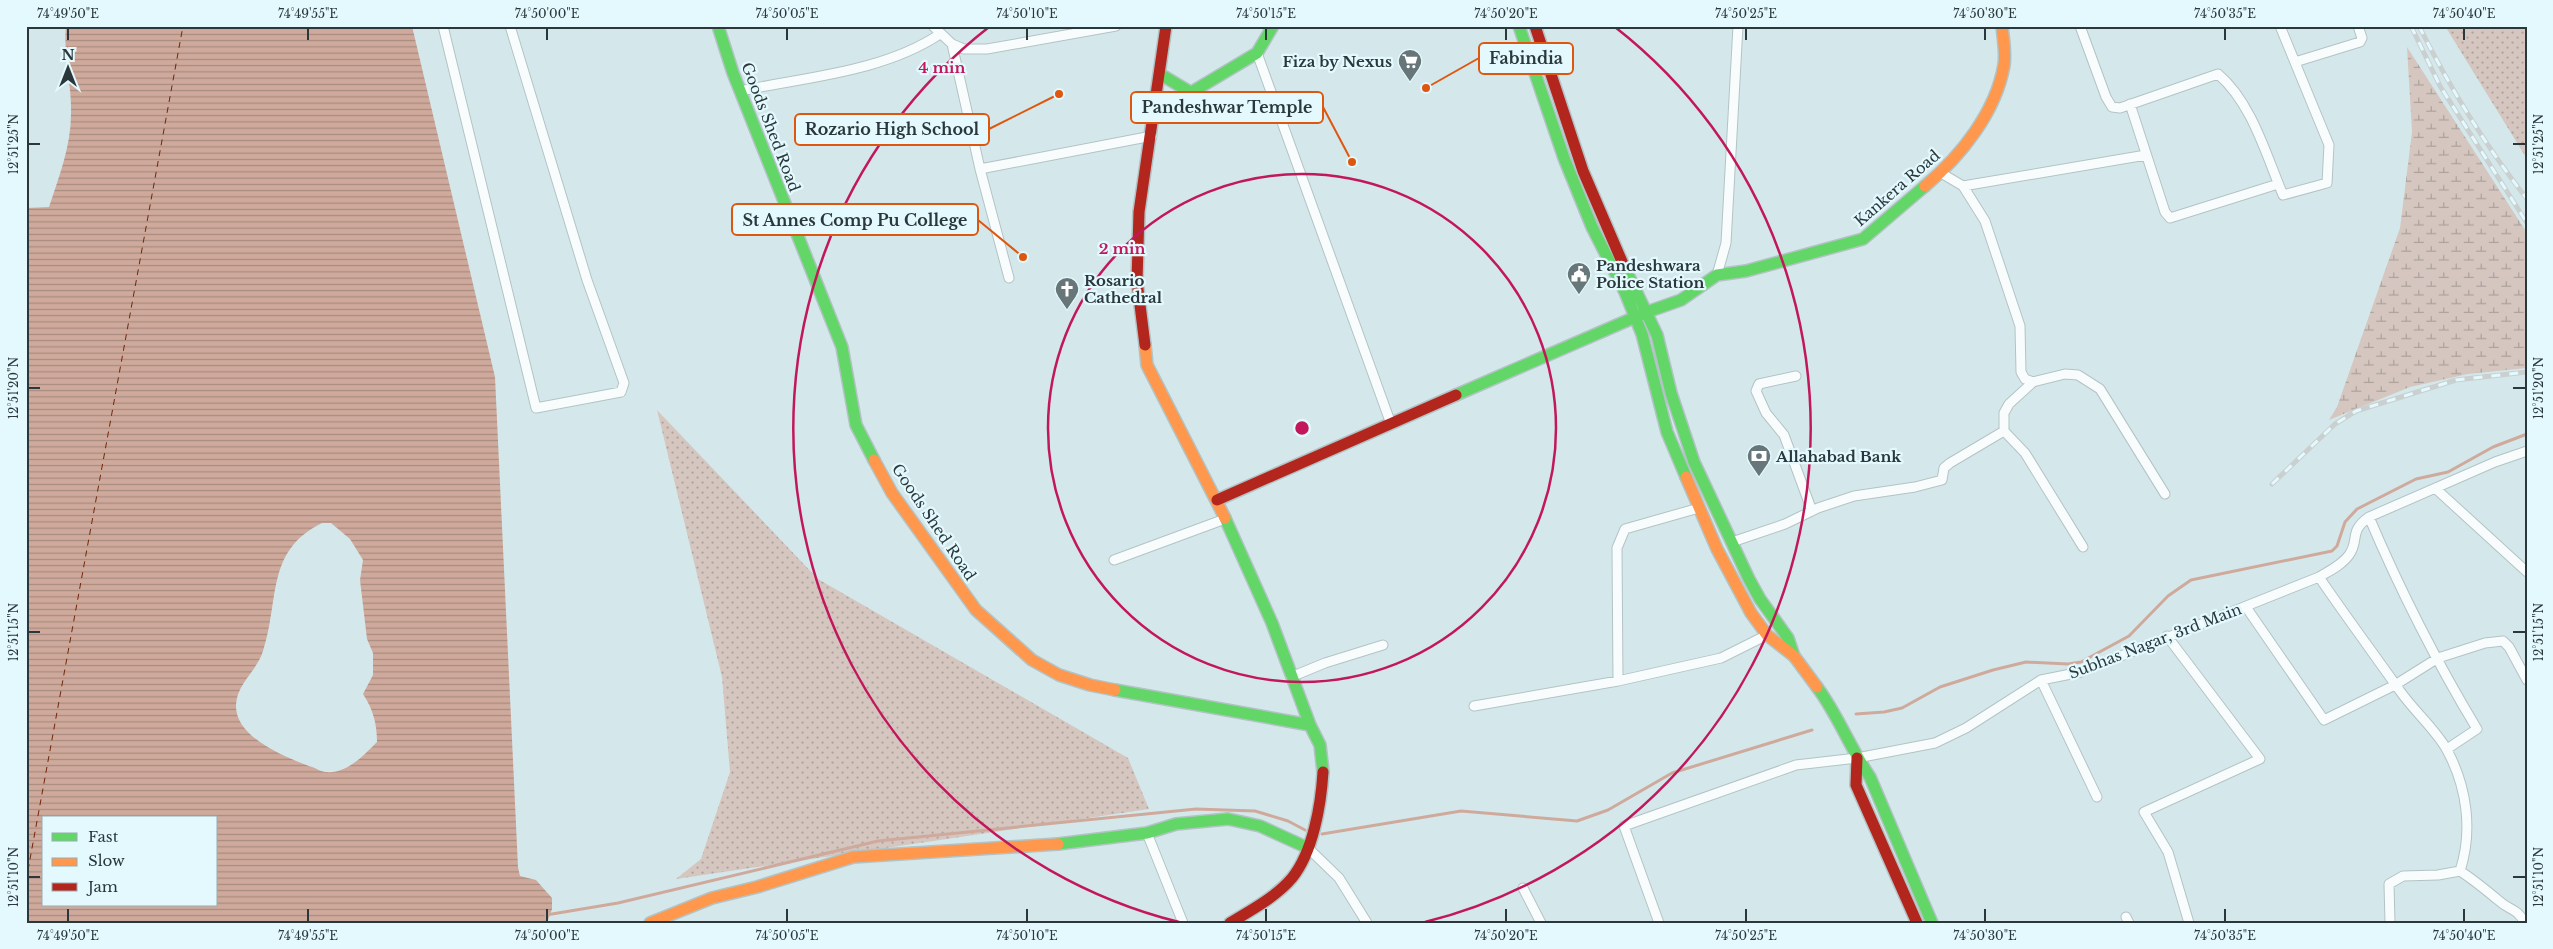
<svg xmlns="http://www.w3.org/2000/svg" width="2553" height="949" font-family="'Libre Baskerville',serif">
<style>
.grass{fill:url(#grass-dots)}
.wetland{fill:url(#wetland-marsh)}
.water{fill:url(#water-rules);fill-rule:evenodd}
.lines{fill:none;stroke-linecap:round;stroke-linejoin:round}
.stream{stroke:#cfaa9c;stroke-width:3}
.ferry{stroke:#702609;stroke-width:1;stroke-dasharray:6 5;stroke-linecap:butt}
.street-casing{stroke:#b3c3c5;stroke-width:11}
.fast-casing{stroke:#b3c3c5;stroke-width:14}
.slow-casing{stroke:#b3c3c5;stroke-width:14}
.jam-casing{stroke:#b3c3c5;stroke-width:14}
.street{stroke:#f9fcfc;stroke-width:9}
.fast{stroke:#63d668;stroke-width:11}
.slow{stroke:#ff974d;stroke-width:11}
.jam{stroke:#b3261e;stroke-width:11}
.rail-casing{stroke:#cacfd0;stroke-width:5}
.rail{stroke:#e3f9fd;stroke-width:3;stroke-dasharray:9;stroke-linecap:butt}
.ticks{fill:none;stroke:#2a383b;stroke-width:2}
.ring{fill:none;stroke:#c2185b;stroke-width:2.5}
.labels{text-anchor:middle;dominant-baseline:central;stroke-width:4.5;stroke-linejoin:round;paint-order:stroke}
.poi-label{font-size:15px;font-weight:bold;fill:#2a383b;stroke:#e3f9fd;text-anchor:start}
.street-label{font-size:15px;fill:#2a383b;stroke:#e3f9fd}
.centre{fill:#c2185b;stroke:#e3f9fd;stroke-width:2.5}
.ring-label{font-size:15px;text-anchor:middle;font-weight:bold;fill:#c2185b;stroke:#e3f9fd;stroke-width:4.5;stroke-linejoin:round;paint-order:stroke}
.leader{fill:none;stroke:#de570e;stroke-width:2}
.callout-dot{fill:#de570e;stroke:#e3f9fd;stroke-width:2}
.callout{fill:#e3f9fd;stroke:#de570e;stroke-width:2}
.callout-label{font-size:16px;text-anchor:middle;font-weight:bold;fill:#2a383b}
.neatline{fill:none;stroke:#2a383b;stroke-width:2}
.ticks-label{font-size:12px;text-anchor:middle;fill:#2a383b}
</style>
<defs>
<pattern id="grass-dots" width="8" height="8" patternUnits="userSpaceOnUse" patternTransform="scale(1.25)"><rect width="8" height="8" fill="#d5c6c0"/><path d="M2 2h.1M6 6h.1" fill="none" stroke="#ada29d" stroke-width="1.8" stroke-linecap="round"/></pattern>
<pattern id="wetland-marsh" width="20" height="14" patternUnits="userSpaceOnUse" patternTransform="scale(1.25)"><rect width="20" height="14" fill="#d5c6c0"/><path d="M1 5h8M5 5V1M11 12h8M15 12V8" fill="none" stroke="#ada29d"/></pattern>
<pattern id="water-rules" width="6" height="5" patternUnits="userSpaceOnUse" patternTransform="scale(1.25)"><rect width="6" height="5" fill="#cfaa9c"/><path d="M0 2.5h6" fill="none" stroke="#a88b80"/></pattern>
</defs>
<rect width="100%" height="100%" fill="#d4e8eb"/>
<!-- grass -->
<path class="grass" d="M2445,26h82v133z
M657,410l161,169 310,179 21,51 -473,70 25,-20 29,-87 -8,-95z"/>
<!-- wetland -->
<path class="wetland" d="M2407,47l120,186v135l-59,6 -58,13 -81,33 8,-13 63,-179 12,-96z"/>
<!-- water -->
<path class="water" d="M66,26h346l83,351 23,490 2,9 16,4 16,18v11l-5,14h-521v-715l23,-1c10,-30 22,-61 22,-93 1,-30 -8,-58 -5,-88zM322,523h9l19,16 13,21 -3,20 7,59 6,14v22l-10,19c10,15 14,30 14,48 -13,13 -30,32 -51,30 -5,0 -10,-4 -14,-5 -25,-9 -77,-29 -76,-62 1,-22 21,-34 27,-54 17,-51 2,-100 59,-128zM44,818h172v87h-172z"/>
<g class="lines">
<!-- stream -->
<path class="stream" d="M1856,714l28,-2 18,-4 38,-21 53,-17 33,-8 42,2 13,-2 48,-26 39,-40 23,-16 141,-29 5,-5 8,-24 12,-13 59,-30 32,-7 45,-25 34,-13
M1322,834l139,-23 116,10 31,-11 64,-37 140,-43
M546,915l72,-12 260,-62 318,-32 59,2 33,10 17,9"/>
<!-- ferry -->
<path class="ferry" d="M26,881l157,-855"/>
<!-- street casing -->
<g class="street-casing">
<path id="street" d="M443,26l93,382 85,-16 3,-9 -37,-103 -77,-254
M933,26l19,18 12,5h23l129,-23
M2080,26l26,71 6,10 8,1 98,-34c34,29 48,81 65,121l44,-12 2,-38 -49,-119
M952,44l28,125
M1257,53l134,371
M2295,62l65,-20 2,-4 -4,-12
M740,91c66,-14 143,-19 200,-57
M2130,104l35,108 5,6 108,-34
M1941,173l22,13 22,35 35,105 1,46 4,7 8,3 32,-8 13,1 22,14 65,105
M1963,186l183,-31
M1717,275l9,-32 12,-217
M1009,278l-29,-109 172,-33
M1796,376l-37,8 -3,7 10,22 18,22 28,76
M2004,431l21,22 58,94
M2435,488l92,84
M2369,517c31,73 67,144 108,212l-30,20
M1732,542l53,-18 33,-16 36,-12 61,-9 27,-7 2,-12 6,-5 54,-32v-18l5,-9 24,-22
M1114,560l111,-41
M2319,577c26,38 54,76 81,114 14,20 36,39 47,59 20,37 26,81 13,121l-22,4 -35,1 -14,8 1,39
M2246,607l78,113 71,-35 43,-27 47,-15 18,-2 6,6 18,33
M2167,636l93,123 -116,53 24,40 21,71
M1291,677l34,-14 58,-18
M2041,680l56,117
M1618,681l-1,-133 8,-19 74,-21
M1474,706l144,-25 103,-23 46,-23
M1147,833l36,90
M1308,848l31,30 28,45
M2460,871c14,9 26,19 38,29 12,11 18,7 27,23
M1523,888l18,35
M2126,917l3,6
M1659,923l-35,-97 172,-61 61,-7 78,-15 31,-15 75,-48 40,-8 238,-95c10,-6 23,-12 30,-22 11,-15 -1,-23 20,-38l126,-55 32,-11"/>
</g>
<!-- fast casing -->
<g class="fast-casing">
<path id="fast" d="M718,26l15,47 109,274 14,78 18,35
M1519,26l45,132 28,69 33,65 17,42 25,98 19,45
M1160,74l30,18
M1155,114l102,-61 16,-27
M1623,264l34,71 14,58 23,69 55,117 11,20 28,39 6,18
M1456,395l191,-83 34,-12 36,-25 29,-4 117,-32 62,-53
M1225,518l47,105 38,102 10,20 3,27
M1817,687c21,28 33,61 53,90l62,146
M1115,690l195,35
M1058,844l89,-11 29,-9 52,-5 32,7 48,22"/>
</g>
<!-- slow casing -->
<g class="slow-casing">
<path id="slow" d="M1925,186c36,-30 71,-74 79,-121 2,-12 -1,-27 -2,-39
M1145,345l2,20 78,153
M874,460l18,33 84,117 56,50 27,15 31,10 25,5
M1686,477l31,72 34,64 16,22 27,21 23,31
M650,923l62,-25 45,-11 96,-30 205,-13"/>
</g>
<!-- jam casing -->
<g class="jam-casing">
<path id="jam" d="M1535,26l48,145 40,93
M1145,345l-8,-64 2,-69 27,-186
M1217,500l239,-105
M1857,758l-1,27 61,138
M1230,923c21,-13 46,-26 62,-45 21,-26 29,-73 31,-106"/>
</g>
<!-- street -->
<use href="#street" class="street"/>
<!-- fast -->
<use href="#fast" class="fast"/>
<!-- slow -->
<use href="#slow" class="slow"/>
<!-- jam -->
<use href="#jam" class="jam"/>
<!-- rail casing -->
<g class="rail-casing">
<path id="rail" d="M2411,26l29,60 87,137
M2419,26c31,62 66,119 108,173
M2272,484l63,-60 21,-13 100,-31 71,-8"/>
</g>
<!-- rail -->
<use href="#rail" class="rail"/>
</g>
<!-- ticks -->
<path class="ticks" d="M68,28v12M308,28v12M547,28v12M787,28v12M1027,28v12M1266,28v12M1506,28v12M1746,28v12M1985,28v12M2225,28v12M2464,28v12M28,144h12M2513,144h13M28,388h12M2513,388h13M28,632h12M2513,632h13M28,877h12M2513,877h13M68,909v13M308,909v13M547,909v13M787,909v13M1027,909v13M1266,909v13M1506,909v13M1746,909v13M1985,909v13M2225,909v13M2464,909v13"/>
<!-- distance rings -->
<g class="ring">
<circle cx="1302" cy="428" r="254"/>
<path d="M1179 922A509 509 0 0 1 989 27M1615 27A509 509 0 0 1 1425 922"/>
</g>
<!-- icons -->
<defs>
<g id="supermarket-pin" transform="scale(1.25)"><path d="M0 17L-7.5 6A9.5 9.5 0 1 1 7.5 6Z" fill="#667679" stroke="#e3f9fd"/><path d="M-6-5.5h2.5l.6 2H6L4.5 2H-2.5L-4.4-4H-6ZM-1.5 3.2a1.3 1.3 0 1 0 .1 0ZM3 3.2a1.3 1.3 0 1 0 .1 0Z" fill="#fff"/></g>
<g id="civic-pin" transform="scale(1.25)"><path d="M0 17L-7.5 6A9.5 9.5 0 1 1 7.5 6Z" fill="#667679" stroke="#e3f9fd"/><path d="M-.6-6.5H3V-4.5H.6V-3L4-1V1h2V6H-6V1h2V-1L-.6-3ZM-1.2 2.5V6h2.4V2.5Z" fill="#fff"/></g>
<g id="church-pin" transform="scale(1.25)"><path d="M0 17L-7.5 6A9.5 9.5 0 1 1 7.5 6Z" fill="#667679" stroke="#e3f9fd"/><path d="M-1.2-6h2.4v3.5h3.3v2.4h-3.3V6h-2.4V-.1h-3.3v-2.4h3.3Z" fill="#fff"/></g>
<g id="bank-pin" transform="scale(1.25)"><path d="M0 17L-7.5 6A9.5 9.5 0 1 1 7.5 6Z" fill="#667679" stroke="#e3f9fd"/><path d="M-6-4H6V4H-6ZM0-2.3a2.3 2.3 0 1 0 0 4.6a2.3 2.3 0 1 0 0-4.6Z" fill="#fff"/></g>
</defs>
<g fill-rule="evenodd">
<use href="#supermarket-pin" x="1410" y="61"/>
<use href="#civic-pin" x="1579" y="274"/>
<use href="#church-pin" x="1067" y="289"/>
<use href="#bank-pin" x="1759" y="456"/>
</g>
<g class="labels">
<!-- poi labels -->
<g class="poi-label">
<text x="1392" y="61" text-anchor="end">Fiza by Nexus</text>
<text x="1596" y="265">Pandeshwara<tspan x="1596" dy="17">Police Station</tspan></text>
<text x="1084" y="280">Rosario<tspan x="1084" dy="17">Cathedral</tspan></text>
<text x="1776" y="456">Allahabad Bank</text>
</g>
<!-- street labels -->
<g class="street-label">
<text transform="translate(771 127) rotate(69)">Goods Shed Road</text>
<text transform="translate(1897 188) rotate(-41)">Kankera Road</text>
<text transform="translate(934 522) rotate(56)">Goods Shed Road</text>
<text transform="translate(2155 641) rotate(-21)">Subhas Nagar, 3rd Main</text>
</g>
</g>
<circle cx="1302" cy="428" r="8" class="centre"/>
<g class="ring-label">
<text x="942" y="73">4 min</text>
<text x="1122" y="254">2 min</text>
</g>
<!-- callouts -->
<path class="leader" d="M1426 88L1479 58M1352 162L1323 107M1059 94L989 129M1023 257L978 220"/>
<g class="callout-dot">
<circle cx="1426" cy="88" r="5"/>
<circle cx="1352" cy="162" r="5"/>
<circle cx="1059" cy="94" r="5"/>
<circle cx="1023" cy="257" r="5"/>
</g>
<g class="callout">
<rect x="1479" y="43" width="94" height="31" rx="5"/>
<rect x="1131" y="92" width="192" height="31" rx="5"/>
<rect x="795" y="114" width="194" height="31" rx="5"/>
<rect x="732" y="204" width="246" height="31" rx="5"/>
</g>
<g class="callout-label">
<text x="1526" y="64">Fabindia</text>
<text x="1227" y="113">Pandeshwar Temple</text>
<text x="892" y="135">Rozario High School</text>
<text x="855" y="226">St Annes Comp Pu College</text>
</g>
<!-- border -->
<rect width="2553" height="949" fill="none" stroke="#e3f9fd" stroke-width="55"/>
<!-- legend -->
<rect x="42" y="816" width="175" height="90" fill="#e3f9fd" stroke="#99acaf"/>
<rect x="52" y="833" width="25" height="8" fill="#63d668" stroke="#99acaf"/>
<text x="88" y="842" font-size="15" fill="#2a383b">Fast</text>
<rect x="52" y="858" width="25" height="8" fill="#ff974d" stroke="#99acaf"/>
<text x="88" y="866" font-size="15" fill="#2a383b">Slow</text>
<rect x="52" y="883" width="25" height="8" fill="#b3261e" stroke="#99acaf"/>
<text x="88" y="892" font-size="15" fill="#2a383b">Jam</text>
<!-- north arrow -->
<g transform="translate(68 68)" stroke="#e3f9fd" stroke-width="4" paint-order="stroke">
<path d="M0-4L9 19L0 12L-9 19Z" fill="#2a383b"/>
<text y="-8" font-size="14" font-weight="bold" text-anchor="middle" fill="#2a383b">N</text>
</g>
<rect x="28" y="28" width="2498" height="894" class="neatline"/>
<g class="ticks-label">
<text x="68" y="18">74°49'50"E</text>
<text x="308" y="18">74°49'55"E</text>
<text x="547" y="18">74°50'00"E</text>
<text x="787" y="18">74°50'05"E</text>
<text x="1027" y="18">74°50'10"E</text>
<text x="1266" y="18">74°50'15"E</text>
<text x="1506" y="18">74°50'20"E</text>
<text x="1746" y="18">74°50'25"E</text>
<text x="1985" y="18">74°50'30"E</text>
<text x="2225" y="18">74°50'35"E</text>
<text x="2464" y="18">74°50'40"E</text>
<text transform="translate(14 144) rotate(-90)" y="4">12°51'25"N</text>
<text transform="translate(2539 144) rotate(-90)" y="4">12°51'25"N</text>
<text transform="translate(14 388) rotate(-90)" y="4">12°51'20"N</text>
<text transform="translate(2539 388) rotate(-90)" y="4">12°51'20"N</text>
<text transform="translate(14 632) rotate(-90)" y="4">12°51'15"N</text>
<text transform="translate(2539 632) rotate(-90)" y="4">12°51'15"N</text>
<text transform="translate(14 877) rotate(-90)" y="4">12°51'10"N</text>
<text transform="translate(2539 877) rotate(-90)" y="4">12°51'10"N</text>
<text x="68" y="940">74°49'50"E</text>
<text x="308" y="940">74°49'55"E</text>
<text x="547" y="940">74°50'00"E</text>
<text x="787" y="940">74°50'05"E</text>
<text x="1027" y="940">74°50'10"E</text>
<text x="1266" y="940">74°50'15"E</text>
<text x="1506" y="940">74°50'20"E</text>
<text x="1746" y="940">74°50'25"E</text>
<text x="1985" y="940">74°50'30"E</text>
<text x="2225" y="940">74°50'35"E</text>
<text x="2464" y="940">74°50'40"E</text>
</g>
</svg>
